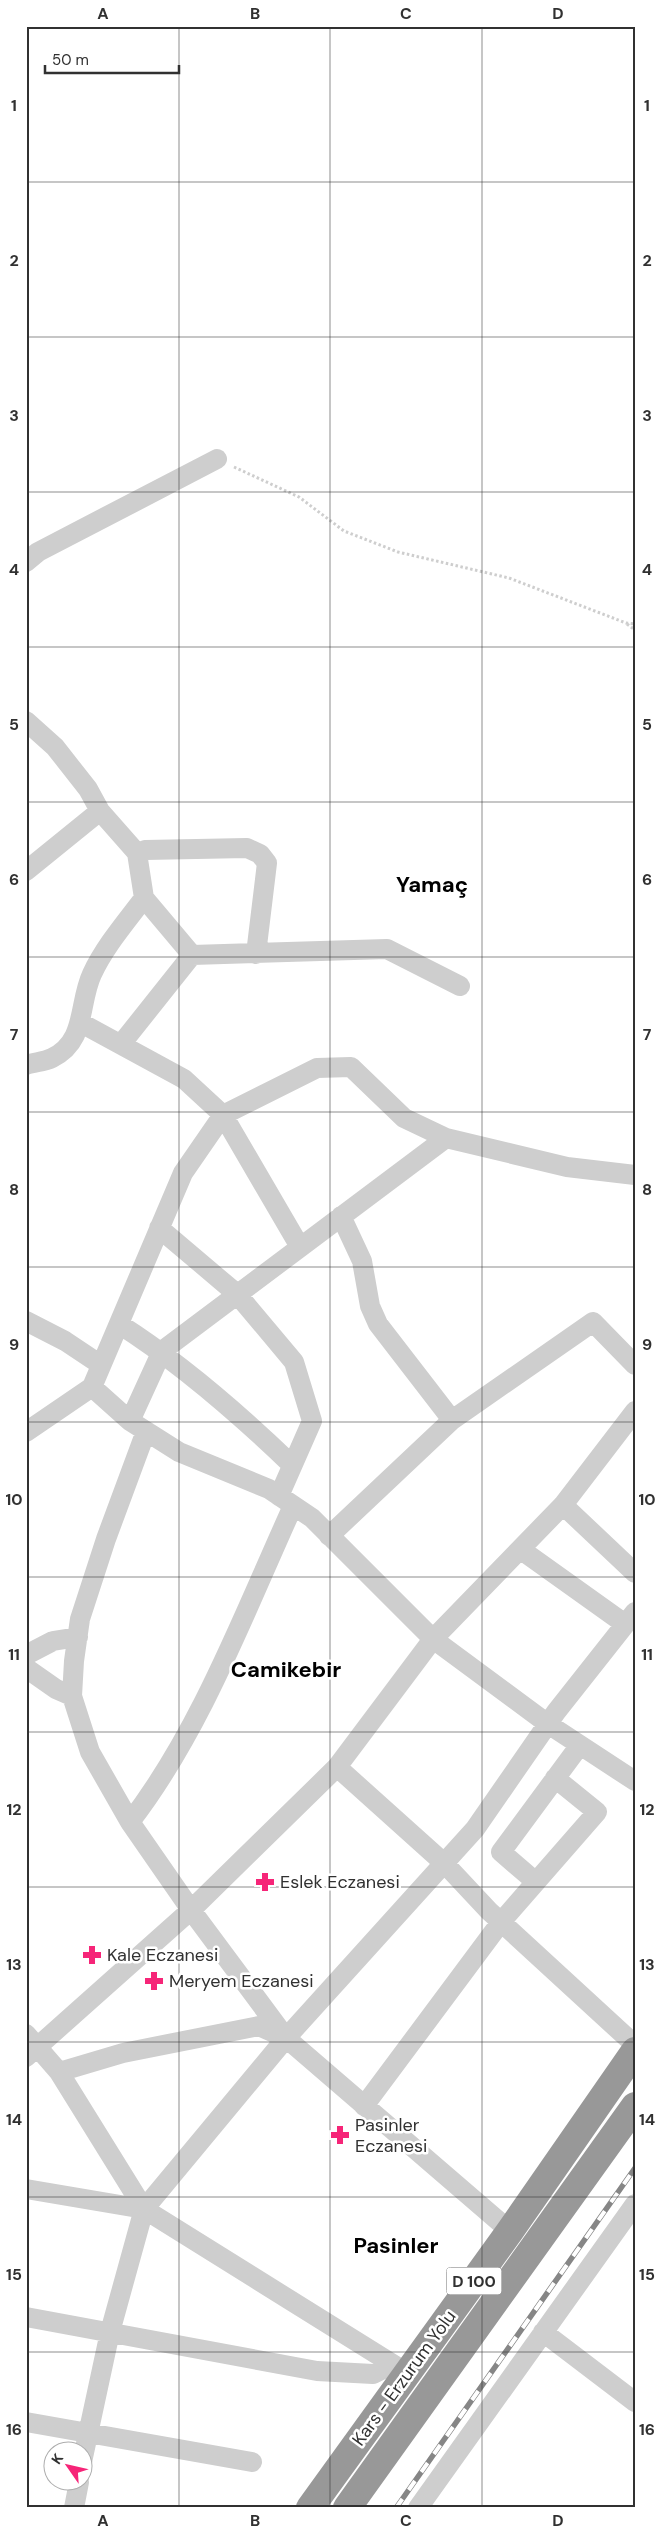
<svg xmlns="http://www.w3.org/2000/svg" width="661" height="2534" font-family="'DM Sans',sans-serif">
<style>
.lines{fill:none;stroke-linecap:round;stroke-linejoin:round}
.path{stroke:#cecece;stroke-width:3;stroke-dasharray:2.5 2.5;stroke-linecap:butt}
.minor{stroke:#cecece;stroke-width:20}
.highway{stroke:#989898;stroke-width:28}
.rail-casing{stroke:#868686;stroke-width:5.5}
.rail{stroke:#fff;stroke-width:4;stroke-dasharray:11;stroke-linecap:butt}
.grid{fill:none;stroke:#313131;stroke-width:1;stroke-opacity:0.55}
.labels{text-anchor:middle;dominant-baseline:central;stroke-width:5;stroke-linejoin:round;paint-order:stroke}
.shield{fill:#fff;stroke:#6f6f6f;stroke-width:1}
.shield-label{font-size:16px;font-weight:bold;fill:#313131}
.poi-label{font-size:18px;fill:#313131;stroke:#fff;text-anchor:start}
.street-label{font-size:18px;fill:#313131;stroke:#fff}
.district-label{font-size:22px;font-weight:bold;fill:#000;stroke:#fff}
.neatline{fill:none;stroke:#313131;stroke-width:2}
.grid-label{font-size:16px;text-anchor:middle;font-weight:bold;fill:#313131}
</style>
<rect width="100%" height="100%" fill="#fff"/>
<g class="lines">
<!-- path -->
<path class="path" d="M234,467l65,30 45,34 54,21 111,26 117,45 9,1
M627,624l8,6"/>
<!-- minor -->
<path class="minor" d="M26,562l12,-10 179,-93
M26,721l29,26 33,42 12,22 37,42 7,45 48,57
M137,853l8,-3 102,-2 13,6 7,9 -11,91
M26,871l74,-60
M81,1023l103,56 39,36 94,-47 34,-1 53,51 42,20 121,29 68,8
M122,1043l70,-88 195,-6 73,37
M26,1065c9,-3 18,-3 26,-7 35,-17 26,-54 40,-84 13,-28 34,-52 52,-76
M341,1216l21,45 8,45 8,18 74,96
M159,1228l78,66 57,68 18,59 -33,75
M26,1321l39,20 36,24
M119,1324c63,40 119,89 173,141
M92,1387l38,34 49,31 90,37 43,29 121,121 115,85 87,57
M130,1421l32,-70 284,-213
M146,1431l-40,108 -26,80 -6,42 -2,35 18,56 40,70 61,88 95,128
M26,1432l66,-45 91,-214 40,-58 77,132
M563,1505l72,68
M329,1536l123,-116 141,-98 42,43
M520,1549l105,75
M26,1655l27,-14 25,-4
M26,1668l30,21 16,7
M337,1767l108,97 44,47 146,134
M130,1822c71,-92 115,-211 163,-316
M536,1882l-35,-30 79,-107
M26,2034l33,38 85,137
M26,2057l165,-147 146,-143 96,-128 130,-134 72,-94
M59,2072l64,-19 136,-27 27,12 224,193
M364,2106l137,-184 96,-110 -42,-34
M26,2189l118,20 263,164
M26,2317l291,54 56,3 20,-10
M543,2332l92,70
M26,2422l226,40
M82,2462l28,-130 34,-123 142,-171 189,-209 81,-117 79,-100
M74,2508l5,-26
M418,2508l217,-304"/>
<!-- highway -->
<path class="highway" d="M310,2508l200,-277 125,-180
M347,2508l288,-402"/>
<!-- rail casing -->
<g class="rail-casing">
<path id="rail" d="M396,2508l239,-340"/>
</g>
<!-- rail -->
<use href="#rail" class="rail"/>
</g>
<!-- grid -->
<path class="grid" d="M179,26v2482M330,26v2482M482,26v2482M26,182h609M26,337h609M26,492h609M26,647h609M26,802h609M26,957h609M26,1112h609M26,1267h609M26,1422h609M26,1577h609M26,1732h609M26,1887h609M26,2042h609M26,2197h609M26,2352h609"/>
<!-- icons -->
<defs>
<g id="pharmacy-bare" transform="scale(1.5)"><path d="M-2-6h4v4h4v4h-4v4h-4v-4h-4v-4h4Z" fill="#f62578" stroke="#fff" stroke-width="2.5" paint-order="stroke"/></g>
</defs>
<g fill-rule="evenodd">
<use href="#pharmacy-bare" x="265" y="1882"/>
<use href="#pharmacy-bare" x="92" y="1955"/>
<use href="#pharmacy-bare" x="154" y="1981"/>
<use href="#pharmacy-bare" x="340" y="2135"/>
</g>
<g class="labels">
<!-- shield labels -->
<rect class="shield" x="446.5" y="2267.5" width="55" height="27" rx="4"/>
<g class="shield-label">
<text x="474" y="2281">D 100</text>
</g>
<!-- poi labels -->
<g class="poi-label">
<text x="280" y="1882">Eslek Eczanesi</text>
<text x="107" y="1955">Kale Eczanesi</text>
<text x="169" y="1981">Meryem Eczanesi</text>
<text x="355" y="2125">Pasinler<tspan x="355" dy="21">Eczanesi</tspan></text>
</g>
<!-- street labels -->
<g class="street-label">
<text transform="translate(404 2378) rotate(-54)">Kars - Erzurum Yolu</text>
</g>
<!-- district labels -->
<g class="district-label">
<text x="432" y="884">Yamaç</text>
<text x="286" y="1669">Camikebir</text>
<text x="396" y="2245">Pasinler</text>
</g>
</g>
<!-- border -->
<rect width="661" height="2534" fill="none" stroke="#ffffff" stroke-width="55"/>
<!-- north arrow -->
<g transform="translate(68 2466) rotate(304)"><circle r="24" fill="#ffffff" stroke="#adadad"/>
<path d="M0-4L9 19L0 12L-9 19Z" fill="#f62578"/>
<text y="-8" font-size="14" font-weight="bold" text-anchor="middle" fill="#313131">K</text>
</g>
<!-- scale -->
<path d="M45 65v8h134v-8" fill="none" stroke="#313131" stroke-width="2.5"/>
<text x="52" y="65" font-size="15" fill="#313131" stroke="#ffffff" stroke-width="4" paint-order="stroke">50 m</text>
<rect x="28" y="28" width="606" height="2478" class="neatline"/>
<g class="grid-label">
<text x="103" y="19">A</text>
<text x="255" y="19">B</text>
<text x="406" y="19">C</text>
<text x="558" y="19">D</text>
<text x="14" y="111">1</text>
<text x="647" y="111">1</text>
<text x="14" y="266">2</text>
<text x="647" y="266">2</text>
<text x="14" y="421">3</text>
<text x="647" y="421">3</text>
<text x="14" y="575">4</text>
<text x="647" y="575">4</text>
<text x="14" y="730">5</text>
<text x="647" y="730">5</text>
<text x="14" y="885">6</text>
<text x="647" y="885">6</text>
<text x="14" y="1040">7</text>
<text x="647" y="1040">7</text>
<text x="14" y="1195">8</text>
<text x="647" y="1195">8</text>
<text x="14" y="1350">9</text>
<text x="647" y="1350">9</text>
<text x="14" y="1505">10</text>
<text x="647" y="1505">10</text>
<text x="14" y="1660">11</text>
<text x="647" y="1660">11</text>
<text x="14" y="1815">12</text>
<text x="647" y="1815">12</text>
<text x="14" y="1970">13</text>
<text x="647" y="1970">13</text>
<text x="14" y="2125">14</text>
<text x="647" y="2125">14</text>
<text x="14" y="2280">15</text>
<text x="647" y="2280">15</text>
<text x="14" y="2435">16</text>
<text x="647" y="2435">16</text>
<text x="103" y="2526">A</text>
<text x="255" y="2526">B</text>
<text x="406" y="2526">C</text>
<text x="558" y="2526">D</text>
</g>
</svg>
